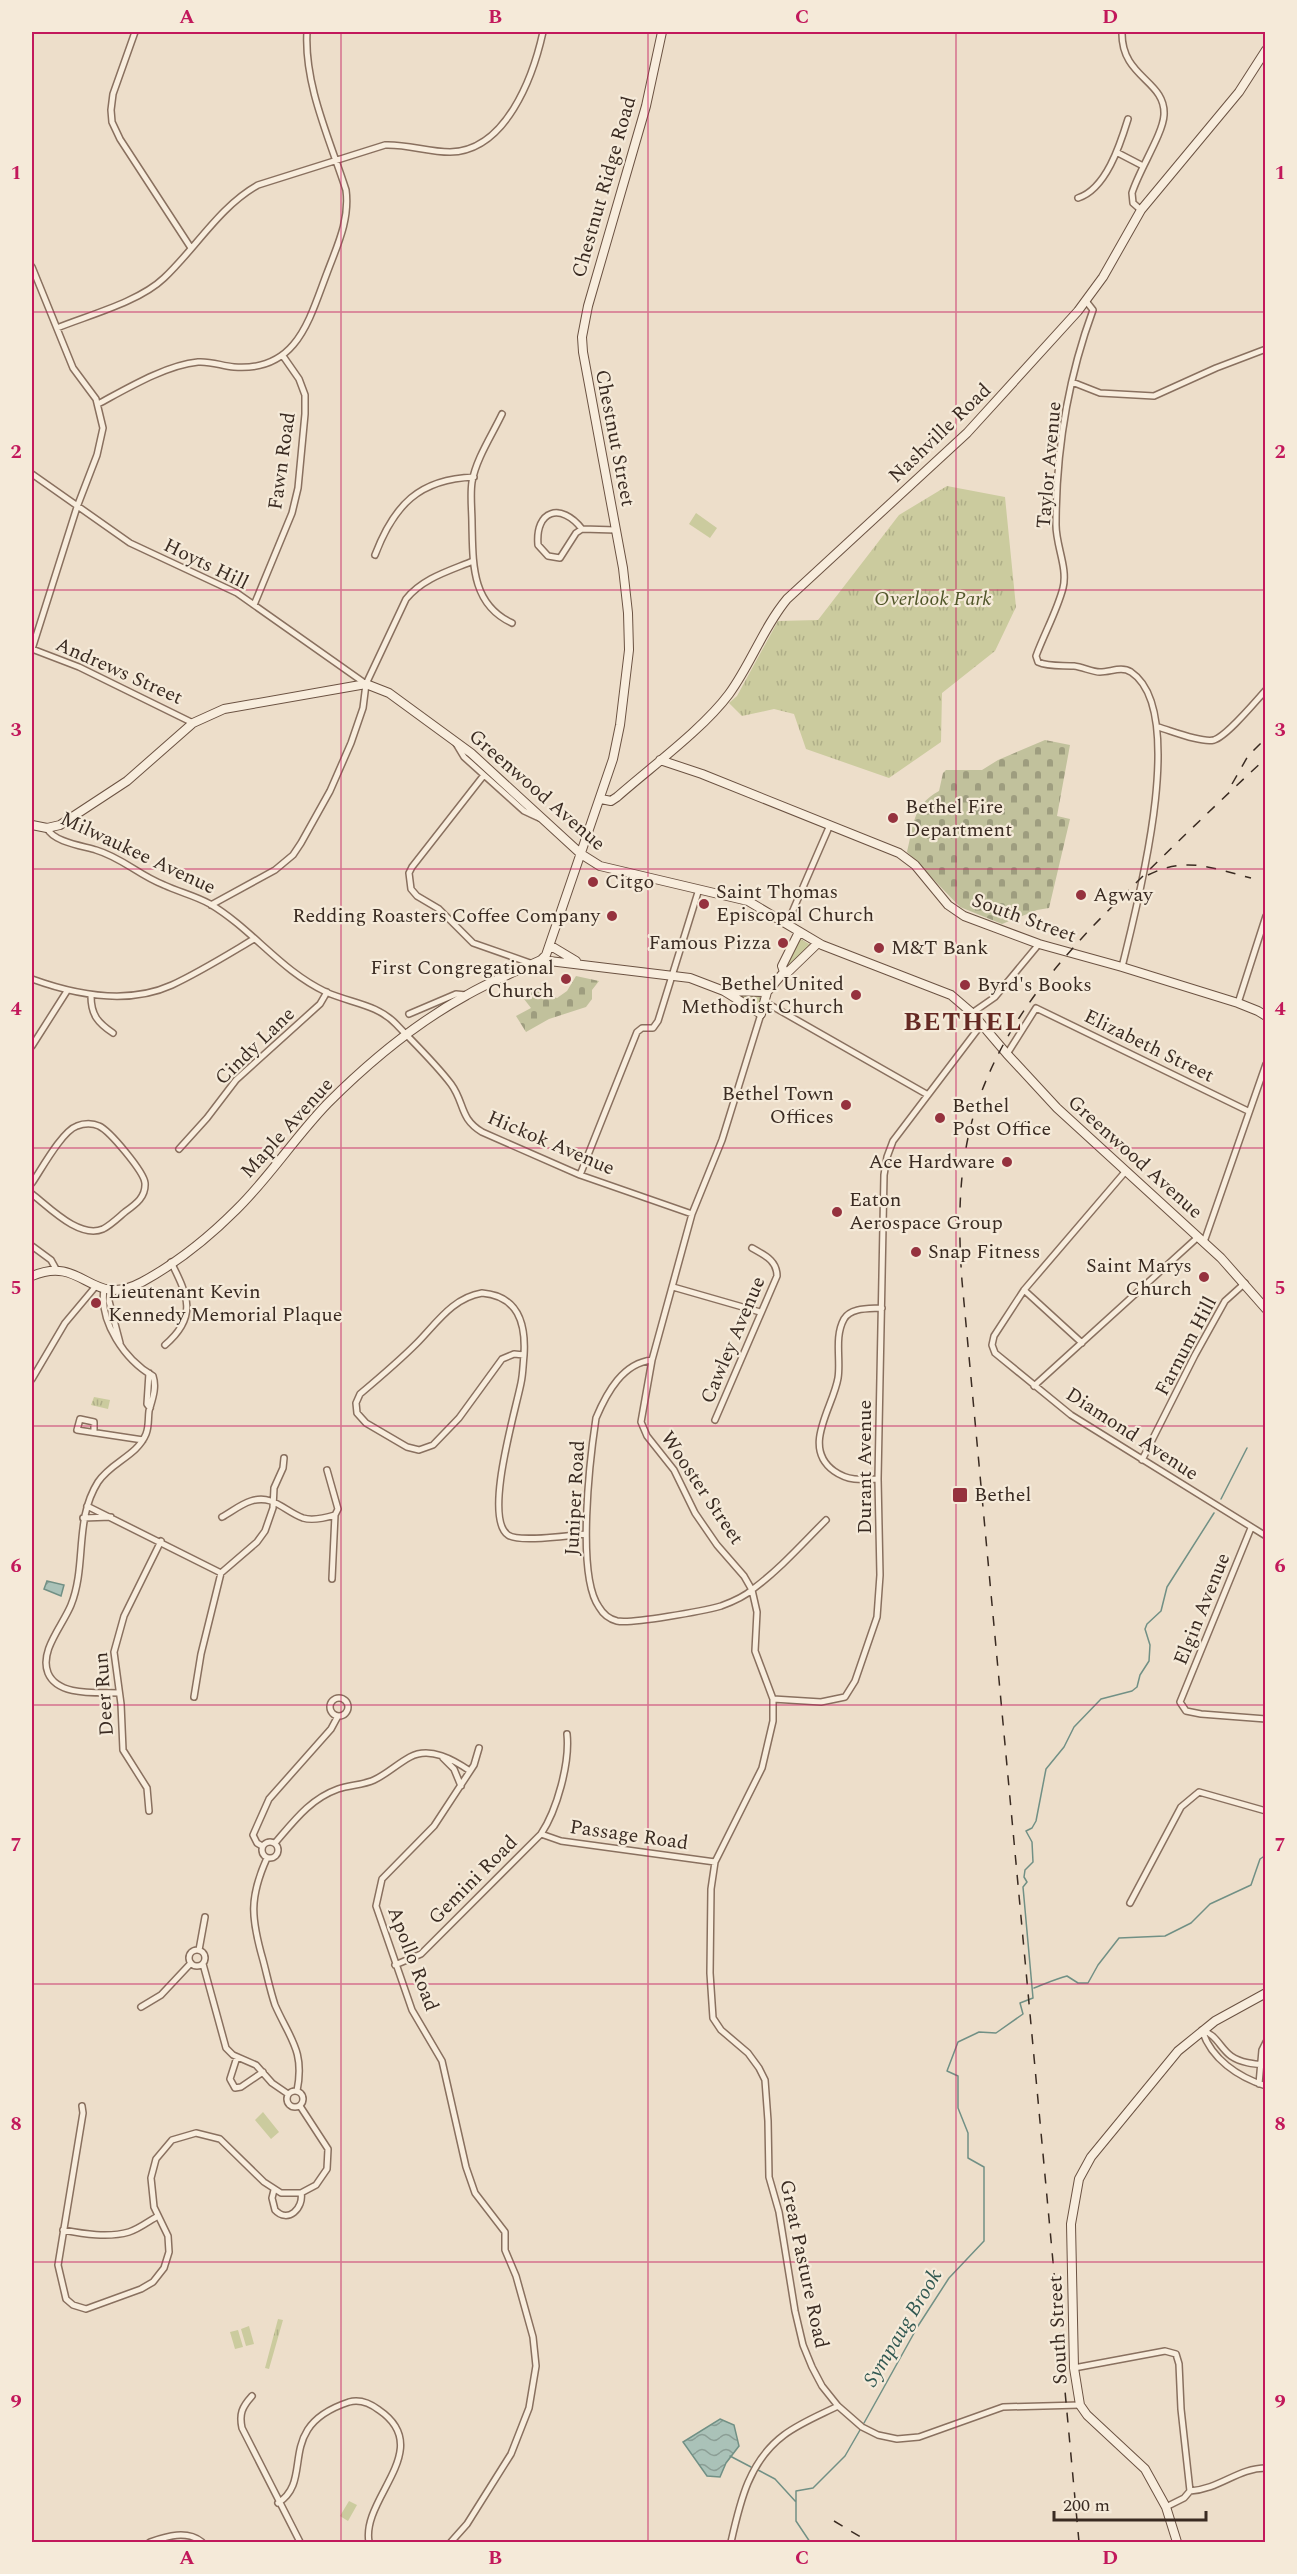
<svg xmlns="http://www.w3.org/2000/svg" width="1297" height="2574" font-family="Spectral,serif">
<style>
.cemetery{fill:url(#cemetery-stones)}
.park{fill:url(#park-tufts)}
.pitch{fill:#cbcb9e}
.water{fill:url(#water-waves);stroke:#719085;stroke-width:1.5}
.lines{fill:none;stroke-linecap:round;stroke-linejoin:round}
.stream{stroke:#719085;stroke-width:1.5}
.street-casing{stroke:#89705f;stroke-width:8}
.secondary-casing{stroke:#6b5242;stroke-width:10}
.street{stroke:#f8eddd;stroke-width:5}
.secondary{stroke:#f8eddd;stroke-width:8}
.rail{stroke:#3a2b22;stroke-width:1.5;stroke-dasharray:10 10;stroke-linecap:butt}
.grid{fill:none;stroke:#c2185b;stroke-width:1.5;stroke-opacity:0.55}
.poi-dot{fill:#95323e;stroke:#f5ead9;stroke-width:2}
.labels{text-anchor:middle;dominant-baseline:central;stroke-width:4.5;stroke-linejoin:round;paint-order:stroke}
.street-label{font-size:20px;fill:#3a2b22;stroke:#f5ead9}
.park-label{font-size:20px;font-style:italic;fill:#505629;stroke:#f5ead9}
.poi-label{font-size:20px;fill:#3a2b22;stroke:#f5ead9;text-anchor:start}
.water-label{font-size:21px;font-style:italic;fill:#325952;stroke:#f5ead9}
.district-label{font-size:26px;font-weight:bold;letter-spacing:1.5px;fill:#652923;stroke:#f5ead9}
.neatline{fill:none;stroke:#c2185b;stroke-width:2}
.grid-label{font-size:20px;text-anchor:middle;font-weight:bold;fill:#c2185b}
</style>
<defs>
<pattern id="cemetery-stones" width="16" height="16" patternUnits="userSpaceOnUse" patternTransform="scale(1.5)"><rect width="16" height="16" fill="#c1c19c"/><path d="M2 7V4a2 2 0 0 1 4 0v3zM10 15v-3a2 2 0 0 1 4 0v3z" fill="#9e9d7f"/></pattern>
<pattern id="park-tufts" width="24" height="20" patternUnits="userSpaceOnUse" patternTransform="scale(1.5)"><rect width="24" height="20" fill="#cbcb9e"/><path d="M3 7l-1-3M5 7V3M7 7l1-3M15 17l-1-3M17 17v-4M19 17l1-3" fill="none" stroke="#afae88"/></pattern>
<pattern id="water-waves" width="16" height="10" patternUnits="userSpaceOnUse" patternTransform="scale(1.5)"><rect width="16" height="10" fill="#aac2b8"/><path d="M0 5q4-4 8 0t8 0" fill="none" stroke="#8b9e95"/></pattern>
</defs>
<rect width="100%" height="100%" fill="#eddeca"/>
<!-- cemetery -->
<path class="cemetery" d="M1045,740l25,5 -13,71 13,3 -21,89 -12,2 -35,14 -42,-17 -53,-55c7,-28 5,-46 32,-61l4,-18 3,-3h36l16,-10z
M576,976l23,5 -7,9v9l-6,8 -37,12 -23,13 -10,-16 15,-8 -7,-9 5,-9 8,-3 3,4 17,7 10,-7z"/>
<!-- park -->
<path class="park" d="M947,486l58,11 11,110 -21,44 -53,42 -1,49 -52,36 -83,-29 -12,-35 -20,-5 -32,7 -13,-13 8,-7 41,-75 40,-1 81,-105z
M801,939l11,7 -24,23 -3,-2 12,-27z
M740,996h19l3,4 -5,7z
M94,1397l16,3 -2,9 -17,-4z
M278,2319l5,1 -14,49 -4,-1z"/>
<!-- pitch -->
<path class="pitch" d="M696,513l21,15 -7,10 -21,-14z
M263,2112l16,20 -8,7 -16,-19z
M249,2326l5,18 -8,2 -5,-17z
M238,2330l5,17 -8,2 -5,-17z
M349,2501l8,4 -9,16 -8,-5z"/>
<!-- water -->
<path class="water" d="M47,1581l17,4 -3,11 -17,-7z
M720,2419l14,6 5,21 -13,17 -6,14 -13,-1 -24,-34z"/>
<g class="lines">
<!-- stream -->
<path class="stream" d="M1221,1499l26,-51
M1034,1988c11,-4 21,-9 33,-12l11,7h10l10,-18 21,-27 46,-2 26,-13 19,-19 41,-19 9,-26 6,-4
M864,2423l54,-97 31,-48 35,-37v-74l-16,-9v-25l-10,-25v-32l-11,-5 11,-29 21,-10 17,1 27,-19 -3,-11 13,-5 -10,-111 4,-5 -3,-5 1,-7 8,-8 -1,-20 -6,-11 6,-3 4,-7 10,-52 18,-22 10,-20 27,-28 31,-8 5,-4 3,-12 9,-14 1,-16 -5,-16 2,-5 14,-13 6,-24 47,-74
M730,2456l21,11
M758,2470l17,9 21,23
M810,2542l-14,-21v-30l17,-3 32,-32 15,-26"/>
<!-- street casing -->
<g class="street-casing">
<path id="street" d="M135,32l-22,62 -2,16 1,12 8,17 71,109
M1122,32c-1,46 44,48 42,83 -1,19 -25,55 -32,78l1,10 8,7
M1118,153l25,13
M1078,198c28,-9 42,-53 50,-79
M32,267l41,101 23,31 7,29 -6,27 -20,52 -45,142
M1086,301l7,9c-25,68 -37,143 -37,215 0,21 12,43 7,63 -6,23 -19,46 -27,68l2,6c11,5 24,3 36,4 9,1 18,6 26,6 11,0 21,-6 31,0 59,39 5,237 -9,295
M57,328c32,-13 82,-26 107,-50 32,-30 55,-71 94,-93l127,-40c22,-1 43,7 65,7 56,-1 83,-75 93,-120
M1072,382l28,11 54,3 62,-28 50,-19
M98,404c28,-15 68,-39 100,-42 13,-1 24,4 36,5 63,5 75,-47 93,-94 10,-27 23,-53 19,-83 -16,-50 -42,-105 -39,-158
M502,414c-10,21 -26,45 -30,68 -2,13 0,28 0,42 1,39 -1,80 40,99
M32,474l98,69 107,50 129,91
M582,529l-6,4 -16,25 -12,-2 -10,-11c-3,-35 23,-43 44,-16l34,1
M375,555c19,-50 44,-76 99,-78
M254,605l38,-92 6,-25 7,-74v-19l-6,-16 -16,-23
M32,649l47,18 114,56
M1158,727c14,4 43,16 56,13 13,-4 41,-38 52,-50
M455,742l9,15 20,18 -72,92 -3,6 2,16 6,7 22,13 34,34 60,21
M484,775l40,36 15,7
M47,828c6,14 36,18 49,22 27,8 42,25 68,35 15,7 32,11 46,19 42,25 71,67 116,88 24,11 51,12 70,32 18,19 39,39 55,60 14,19 8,34 31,48l98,43 112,39
M211,905l64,-35 18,-15 8,-12 29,-52 21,-48 12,-35 3,-24 40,-85c17,-21 43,-28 67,-38
M787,924l43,-99
M32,979c44,16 96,26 140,6 28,-13 55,-30 82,-46
M91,996c0,19 7,27 22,37
M765,1002l163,93
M1238,1003l28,-87
M972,1013l23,-16 44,-53
M409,1014l47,-20 10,1
M761,1014l-39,126 -30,74 -40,146 -11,62 6,14 27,34 21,43 22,32 27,31 8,14 5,22 -2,39 18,48v22l-11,47 -47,94 -4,27 -1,84 3,45 8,12 27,23 11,15 6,12 3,41 1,56 10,35 16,99 8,34 9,22 10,19 16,20 24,21 16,8 19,4 22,-2 84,-30 77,-2
M32,1046l35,-55
M1007,1054l29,-46 212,103
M179,1149l28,-31 29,-38 84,-76 7,-12
M1125,1172l-101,118 -30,46 -2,9 3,8 76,62 195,121
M580,1175l57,-143 5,-4h11l5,-7 41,-132
M32,1183c9,-13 30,-52 45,-57 7,-3 16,-3 22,0 11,5 45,46 46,57 1,14 -9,21 -20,29 -6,5 -14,13 -22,17 -24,10 -54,-22 -71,-35
M1204,1242l62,-178
M32,1246l19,14 5,9
M673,1287l87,25
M104,1289c-5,33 21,71 49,87 4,12 -1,24 -4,35 -1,8 0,16 -3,23 -9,22 -35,28 -48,48 -24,38 -11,83 -27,123 -8,20 -32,46 -23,68 10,24 50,19 71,20
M1024,1290l58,53
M110,1291l-1,10 11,42
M482,1293c36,3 44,30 42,62l-10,-1 -12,5 -43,59 -26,27 -14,5 -12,-3 -41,-24 -9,-10 -1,-10 4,-9c19,-16 38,-32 56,-50 20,-20 36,-46 66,-51z
M165,1345c33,-28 23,-49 6,-83
M524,1355c-1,9 -1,19 -3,28 -5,26 -38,135 -13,152 11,8 62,0 78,-1
M652,1360c-29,3 -45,32 -56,58 -6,40 -20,157 3,189 4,7 10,12 18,14 15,3 86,-10 104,-15 11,-4 23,-9 32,-17 27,-20 49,-45 73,-69
M149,1373l-2,31 3,4
M32,1379l33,-56 31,-37
M1034,1386l164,-149
M715,1420l62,-144c0,-16 -13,-21 -25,-28
M94,1432v-10l-14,-3 -3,11 66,10
M1142,1460l53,-105 30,-54 20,-18
M327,1470l11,39 -3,6 -3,64
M878,1479c-17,1 -30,2 -44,-8 -33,-24 -1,-63 4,-93 3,-18 -4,-41 6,-59 7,-12 26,-10 38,-11
M87,1506l134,67
M222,1517c9,-5 19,-13 29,-16 22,-7 33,10 52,17 10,3 22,0 32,-3
M83,1518l28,-1
M1251,1528l-71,174 6,9 15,3 65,5
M194,1697l7,-43 20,-81 36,-31 8,-11 8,-23 1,-20 9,-20 1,-10
M330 1707a9 9 0 1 1 18 0a9 9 0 1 1-18 0Z
M773,1699l48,3 24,-5 10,-16 22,-64 3,-42 -2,-96 6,-304 3,-18 6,-16 88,-116
M443,1758l11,11 7,17
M149,1811l-2,-23 -24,-38 -2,-46 -7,-52 10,-36 37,-75
M541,1834l20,7 154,21
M262 1850a8 8 0 1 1 16 0a8 8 0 1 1-16 0Z
M275,1843c19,-22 35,-44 63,-54 12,-4 25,-4 36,-9 13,-6 23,-16 36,-23 20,-11 44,3 60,14
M262,1846l-5,-3 -4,-8 16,-36 62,-70 7,-13
M267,1858c-18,40 -16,60 -4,102 4,15 7,30 12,45 15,34 30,46 22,86
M1130,1903l51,-96 18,-15 67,19
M189 1958a8 8 0 1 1 16 0a8 8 0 1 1-16 0Z
M199,1950l6,-33
M203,1964l23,84 7,7 23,10 16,18 16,11
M395,1965l26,-11 120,-120c16,-24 29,-71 26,-100
M141,2007l20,-12 30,-32
M1202,2030c9,29 36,47 64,56
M1202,2030c15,5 18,18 29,26 10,7 23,8 35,9
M237,2057l-7,22 5,9 6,-1 22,-15
M1259,2084l3,-34 4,-8
M287 2099a8 8 0 1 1 16 0a8 8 0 1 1-16 0Z
M82,2106l1,7 -25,152 8,34 7,6 13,4 55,-20 12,-7 11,-14 5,-16 -1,-16 -14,-29 -3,-29 5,-19 16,-19 24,-7 24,6 44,43 17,11h20l15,-8 11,-16 1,-20 -28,-43
M274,2190l-2,8 3,12c13,14 29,-2 26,-17
M63,2230c21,4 45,8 66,2 10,-3 20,-11 29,-16
M1074,2368l91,-17 11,3 3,10 2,45 9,82 -6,7 -18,9
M252,2396c-10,11 -13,18 -10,32l58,114
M1190,2491c30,-2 48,-23 76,-23
M278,2503c38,-24 -5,-76 71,-101 11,-3 22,2 30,8 57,39 -18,88 -10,132
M150,2542c17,-6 37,-12 52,0
M451,2542l16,-18 44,-70 18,-46 7,-42 -3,-29 -17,-61 -11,-26v-18l-30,-39 -9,-26 -24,-106 -30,-51 -36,-104 6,-27 52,-53 40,-61 5,-17
M731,2542c9,-40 18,-81 53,-107 16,-12 36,-20 54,-29"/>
</g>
<!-- secondary casing -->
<g class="secondary-casing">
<path id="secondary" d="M660,760l42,14 197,79 16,12 33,40 16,11 75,28 83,23 116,36 20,8 8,5
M601,799l10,2 6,-4c34,-30 86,-68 112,-103 22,-30 34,-66 58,-95l180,-166 111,-122 25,-34 38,-67 98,-118 27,-42
M32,825l15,3 13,-3 67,-44 66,-58 31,-14 142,-25 23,9 82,60 110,101 19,12 148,35 74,44 129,50 21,18 35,41 50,54 164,150 45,51
M551,946l25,15
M541,960l149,18 34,13 37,23 6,-22 17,-20h4l30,-29
M784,972l-2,-6 17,-34
M727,991l40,1
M32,1276c52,-22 58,34 110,6 33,-18 67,-45 94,-72 33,-32 59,-73 92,-107 41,-41 88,-80 139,-108 24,-14 50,-24 74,-35l5,-5 67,-196 7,-34 9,-75 -1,-37 -5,-45 -40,-216 -1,-15 6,-31 58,-200 16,-74
M1177,2542l-11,-35 -21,-38 -58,-54 -7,-10 -6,-37 -3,-144 8,-45 12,-22 87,-106 37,-30 51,-28"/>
</g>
<!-- street -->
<use href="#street" class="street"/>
<!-- secondary -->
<use href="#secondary" class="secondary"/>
<!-- rail -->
<path class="rail" d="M1232,784l16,-28 18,-18
M1148,875c38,-19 64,-7 103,3
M834,2521l35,21
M1079,2542l-117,-1261c-4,-56 -4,-113 12,-167 28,-92 90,-161 157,-226 44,-44 89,-87 135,-130"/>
</g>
<!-- grid -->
<path class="grid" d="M341,32v2510M648,32v2510M956,32v2510M32,312h1234M32,590h1234M32,869h1234M32,1148h1234M32,1426h1234M32,1705h1234M32,1984h1234M32,2262h1234"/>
<!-- markers -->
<g class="poi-dot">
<circle cx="893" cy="818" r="6"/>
<circle cx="593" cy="882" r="6"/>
<circle cx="1081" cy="895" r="6"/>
<circle cx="704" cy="904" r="6"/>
<circle cx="612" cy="916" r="6"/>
<circle cx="783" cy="943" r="6"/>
<circle cx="879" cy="948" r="6"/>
<circle cx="566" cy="979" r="6"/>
<circle cx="965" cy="985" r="6"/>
<circle cx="856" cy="995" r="6"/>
<circle cx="846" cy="1105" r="6"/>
<circle cx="940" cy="1118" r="6"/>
<circle cx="1007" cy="1162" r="6"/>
<circle cx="837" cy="1212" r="6"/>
<circle cx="916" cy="1252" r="6"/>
<circle cx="1204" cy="1277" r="6"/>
<circle cx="96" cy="1303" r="6"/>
<rect x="952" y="1487" width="16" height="16" rx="3"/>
</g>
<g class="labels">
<!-- street labels -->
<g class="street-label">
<text transform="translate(604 187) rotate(-74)">Chestnut Ridge Road</text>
<text transform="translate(940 433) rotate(-44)">Nashville Road</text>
<text transform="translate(615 438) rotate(79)">Chestnut Street</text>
<text transform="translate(282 461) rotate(-82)">Fawn Road</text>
<text transform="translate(1049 465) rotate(-85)">Taylor Avenue</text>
<text transform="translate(206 564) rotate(26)">Hoyts Hill</text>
<text transform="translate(119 671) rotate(24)">Andrews Street</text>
<text transform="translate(537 790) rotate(41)">Greenwood Avenue</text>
<text transform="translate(138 853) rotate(25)">Milwaukee Avenue</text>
<text transform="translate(1024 918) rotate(20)">South Street</text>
<text transform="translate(255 1046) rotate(-44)">Cindy Lane</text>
<text transform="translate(1149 1046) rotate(26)">Elizabeth Street</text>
<text transform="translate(287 1128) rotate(-48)">Maple Avenue</text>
<text transform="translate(551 1143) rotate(23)">Hickok Avenue</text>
<text transform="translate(1135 1157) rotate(42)">Greenwood Avenue</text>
<text transform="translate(733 1340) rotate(-67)">Cawley Avenue</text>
<text transform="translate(1186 1346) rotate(-62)">Farnum Hill</text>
<text transform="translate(1132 1434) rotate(33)">Diamond Avenue</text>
<text transform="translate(865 1467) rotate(-90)">Durant Avenue</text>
<text transform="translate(702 1488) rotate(56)">Wooster Street</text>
<text transform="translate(575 1498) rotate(-87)">Juniper Road</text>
<text transform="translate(1202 1609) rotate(-68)">Elgin Avenue</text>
<text transform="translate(104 1694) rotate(-94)">Deer Run</text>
<text transform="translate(629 1835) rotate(8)">Passage Road</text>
<text transform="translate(473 1880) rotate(-45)">Gemini Road</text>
<text transform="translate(413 1959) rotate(69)">Apollo Road</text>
<text transform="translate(804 2264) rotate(78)">Great Pasture Road</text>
<text transform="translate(1058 2330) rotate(-93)">South Street</text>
</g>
<!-- park labels -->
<g class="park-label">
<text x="933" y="599">Overlook Park</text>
</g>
<!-- poi labels -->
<g class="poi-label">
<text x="905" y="807">Bethel Fire<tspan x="905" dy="23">Department</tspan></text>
<text x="605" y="882">Citgo</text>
<text x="716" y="892">Saint Thomas<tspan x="716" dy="23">Episcopal Church</tspan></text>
<text x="1093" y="895">Agway</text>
<text x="600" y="916" text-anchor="end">Redding Roasters Coffee Company</text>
<text x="771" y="943" text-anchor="end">Famous Pizza</text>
<text x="891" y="948">M&amp;T Bank</text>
<text x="554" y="968" text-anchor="end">First Congregational<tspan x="554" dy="23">Church</tspan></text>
<text x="844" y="984" text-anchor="end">Bethel United<tspan x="844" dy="23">Methodist Church</tspan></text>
<text x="977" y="985">Byrd's Books</text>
<text x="834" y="1094" text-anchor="end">Bethel Town<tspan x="834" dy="23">Offices</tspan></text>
<text x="952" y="1106">Bethel<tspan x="952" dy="23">Post Office</tspan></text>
<text x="995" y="1162" text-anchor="end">Ace Hardware</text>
<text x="849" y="1200">Eaton<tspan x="849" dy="23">Aerospace Group</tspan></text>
<text x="928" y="1252">Snap Fitness</text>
<text x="1192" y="1266" text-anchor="end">Saint Marys<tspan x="1192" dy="23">Church</tspan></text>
<text x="108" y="1292">Lieutenant Kevin<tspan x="108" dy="23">Kennedy Memorial Plaque</tspan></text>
<text x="974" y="1495">Bethel</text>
</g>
<!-- water labels -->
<g class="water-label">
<text transform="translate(903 2328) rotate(-59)">Sympaug Brook</text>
</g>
<!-- district labels -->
<g class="district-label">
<text x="963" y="1022">BETHEL</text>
</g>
</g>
<!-- border -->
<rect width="1297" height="2574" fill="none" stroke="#f5ead9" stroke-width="66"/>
<!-- scale -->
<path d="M1054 2511v9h152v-9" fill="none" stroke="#3a2b22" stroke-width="3"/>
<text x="1063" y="2511" font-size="18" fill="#3a2b22" stroke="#f5ead9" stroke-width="4.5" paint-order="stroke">200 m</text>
<rect x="33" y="33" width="1231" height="2508" class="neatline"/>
<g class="grid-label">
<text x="187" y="23">A</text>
<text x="495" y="23">B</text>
<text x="802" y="23">C</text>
<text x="1110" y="23">D</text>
<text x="16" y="179">1</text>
<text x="1280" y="179">1</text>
<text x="16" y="458">2</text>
<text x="1280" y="458">2</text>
<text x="16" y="736">3</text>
<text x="1280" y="736">3</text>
<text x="16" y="1015">4</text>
<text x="1280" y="1015">4</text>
<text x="16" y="1294">5</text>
<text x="1280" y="1294">5</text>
<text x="16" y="1572">6</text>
<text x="1280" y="1572">6</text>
<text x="16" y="1851">7</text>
<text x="1280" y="1851">7</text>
<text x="16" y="2130">8</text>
<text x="1280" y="2130">8</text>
<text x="16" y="2408">9</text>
<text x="1280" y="2408">9</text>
<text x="187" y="2564">A</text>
<text x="495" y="2564">B</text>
<text x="802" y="2564">C</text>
<text x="1110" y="2564">D</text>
</g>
</svg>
